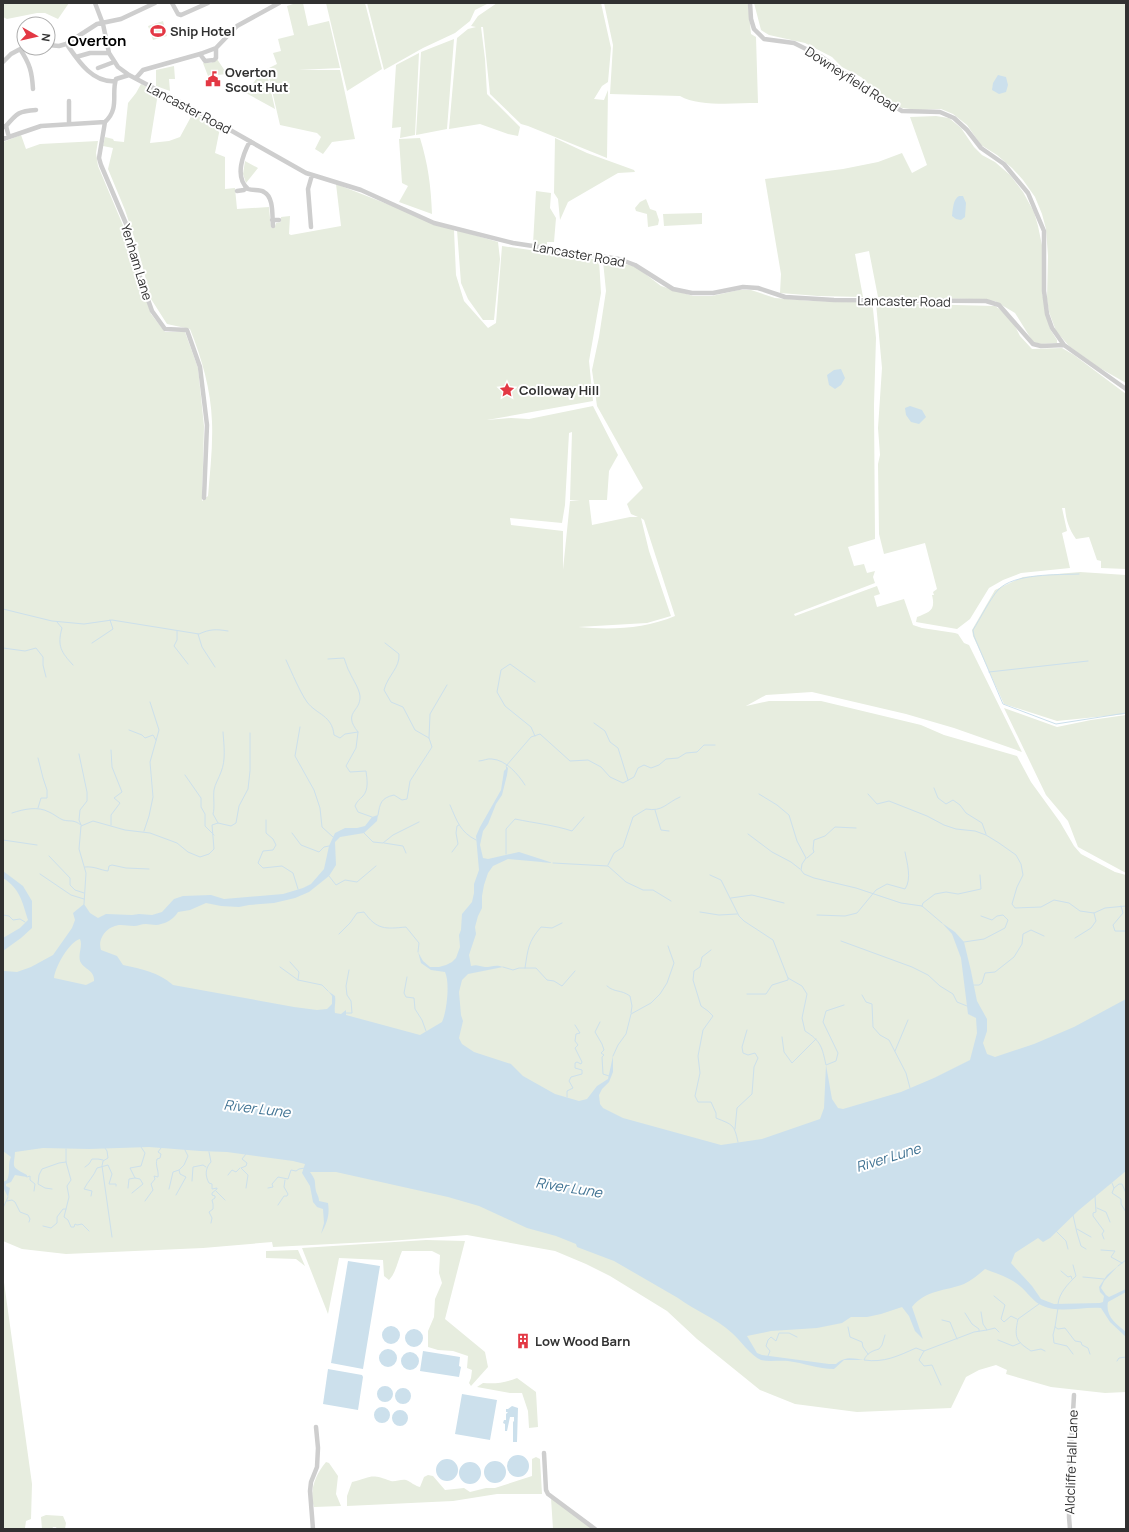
<svg xmlns="http://www.w3.org/2000/svg" width="1129" height="1532" font-family="Manrope,sans-serif">
<style>
.green{fill:#e7eddf;fill-rule:evenodd}
.water{fill:#cce0ec;fill-rule:evenodd}
.lines{fill:none;stroke-linecap:round;stroke-linejoin:round}
.stream{stroke:#cce0ec;stroke-width:1}
.minor{stroke:#cecece;stroke-width:4.5}
.labels{text-anchor:middle;dominant-baseline:central;stroke-width:4;stroke-linejoin:round;paint-order:stroke}
.poi-label{font-size:13px;font-weight:bold;fill:#313131;stroke:#fff;text-anchor:start}
.street-label{font-size:13px;fill:#313131;stroke:#fff}
.water-label{font-size:14px;font-style:italic;fill:#3f7292;stroke:#fff}
.quarter-label{font-size:15px;font-weight:bold;fill:#000;stroke:#fff}
</style>
<rect width="100%" height="100%" fill="#fff"/>
<!-- green -->
<path class="green" d="M3,3h66l-11,16 -13,-6h-8l-30,6 -4,-2z
M296,3h7l5,23 21,-5 11,47 -42,2h42l15,69 -23,3 -9,12 -8,-5 6,-12 -4,-4 -37,-8 -13,-56 10,-5 -4,-11 8,-2 -3,-12 16,-4 -7,-29z
M326,3h39l17,66 -35,22z
M367,3h122l-14,7 -5,11 -15,12 -32,15 -39,22z
M497,3h104l10,45 -3,34 -6,4 -8,13 10,1 4,-10 -1,68 -79,-32 -7,-2 -31,-30 -7,-67h-2l4,32 2,35 33,33 -2,9 -10,-2 -28,-10 -31,5 8,-91 11,-9 8,-2 -5,-1 7,-10z
M604,3h144l3,31 5,3 2,66c-22,0 -59,4 -78,-7l-70,-2 3,-49z
M754,3h372v380l-28,-16 -29,-21 -13,-15 -7,-19 -2,-13 1,-43 -2,-27 -4,-15 -7,-17 -12,-17 -11,-12 -15,-13 -16,-10 -14,-20 -14,-11 -12,-5 -23,1 -16,-2 -23,-15 -18,-16 -19,-10 -10,-10 -27,-14 -36,-8 -8,-5z
M163,21l4,15 -14,4 -5,-14z
M454,39l-7,90 -31,6 5,-83z
M419,53l-4,82 -15,3 1,-11 -9,1 4,-63z
M217,59l10,15 -19,2 -5,-13h8z
M174,66l1,13h-6l1,12 -14,-5v-16z
M266,69l9,40 -29,-16 16,-22z
M141,84l17,9 -8,50 19,-2 11,-4 13,-24 27,15 -5,25 10,4v32l10,-1 2,21 32,-2 2,21 4,-1 1,-4 5,-1v-5l9,-1 -1,18 2,1 50,-9 -5,-42 118,46 2,45 8,26 24,27 8,-5 6,-77 97,14 2,33 -12,68 4,40 -106,19 24,-2 18,1 64,-13 25,49 -9,16 -2,29h-18l3,25 38,-8h8l-7,-3 -4,-10 16,-16 -46,-82 -5,-36 7,-33 7,-46 -3,-30 32,5 26,20 32,10h19l27,-6h12l24,8 37,3 59,1 2,7 3,29 -2,67 1,134 -27,8 6,19 10,-2 3,9 8,-2 -2,6 2,6 -81,31 1,2 82,-30 3,8 -6,2 3,11 27,-8 9,26 9,3 33,5 3,1 6,9 5,2 53,107 -68,-24 -48,-14 -94,-22 -46,3 -20,11 23,-5h52l100,24 23,10 73,21 14,26 29,40 14,24 7,8 34,18 11,3v180l-332,115 -791,-101v-927l18,-7 5,14 14,-5 58,-3 -2,12 2,13 27,64 26,84 14,18h20l13,36 6,58 -2,75 6,-5c2,-24 5,-50 4,-74 -1,-32 -10,-63 -22,-93l-23,-5 -16,-25 -13,-50 -13,-39 -17,-41 5,-21 -10,-2 2,-9 8,2 1,2 10,1 4,-39 8,-10zM572,432l-2,68h10l-10,1 -7,69v-39l-52,-6 -1,-7 52,5 3,-18 4,-72zM641,518l3,2 31,96c-31,13 -64,14 -97,11l69,-4 24,-7 -22,-65z
M936,116l13,2 12,10 13,19 8,8 13,7 15,13 13,17 11,20 4,14 5,24 -1,43 8,36 7,11v3l-16,1 -8,-2 -18,-29 -20,-12 -24,-2 -93,-2 -9,-46 -14,3 8,43 -45,-1 -38,-3 1,-19 -16,-95 78,-10 35,-7 24,-9 10,20 15,-8 -17,-48z
M420,138c8,26 11,48 12,76l-33,-12 9,-16 -6,-3 -3,-44z
M555,138l32,15 47,17 1,2 -17,1 -50,29 -8,18 -2,-21 -4,-6z
M245,161l13,7 -12,15 -3,-9z
M536,191l15,2 -1,15 6,10 -2,24h-7v4l-14,-2z
M646,199l4,10 6,2 3,9 -1,5 -10,2 -1,-13 -11,-3 -1,-3 5,-6z
M702,213v11l-38,2 -1,-12z
M457,230l41,12 2,17 -6,61h-11l-15,-21 -7,-16z
M876,303l119,3 15,10 10,20 12,13 30,-1 12,7 52,39v175l-25,-1v-7l-4,-1 -8,-23 -13,2c-7,-10 -10,-19 -11,-31h-3l5,23 -5,2 8,35 -49,5 -18,7 -14,8 -19,31 -13,10 -41,-7 1,-5c12,-5 19,-6 15,-22h2l-1,-3 4,-3 -12,-46 -41,11 -5,-20 -1,-70 2,-9 -2,-27 4,-60z
M1080,572l46,3v139l-69,7 -53,-17 -31,-68 -1,-6 23,-40 28,-13z
M1004,708l53,19 34,-7 35,-5v158l-48,-26 -10,-26 -22,-26z
M1126,1080v312l-21,1 -54,-6 -45,-13 1,-4 -11,-5 -17,5 -13,7 -15,31 -94,4 -62,-8 -35,-14 -63,-51 -30,-28 -57,-35 -24,-12 -31,-13 -88,-16 -78,6 -116,6 -1,-5 -69,6 -137,6 -44,-5 -19,-8v-128l493,78z
M426,1240l39,1 -20,78 40,33 3,15 -17,19 -2,-3 2,-5 1,-8 -5,-2 1,-12 -15,-5 -15,-1 -10,-3v-16l6,-14 1,-18 7,-16 -3,-10 1,-18 -8,-4h-30c-4,9 -6,22 -13,29l-5,-4 -1,-16 -44,-2 -11,56 -26,-66z
M298,1250l7,16 -9,-7 -30,-1v-7z
M3,1275l29,209 -1,35 -5,2 -1,7 -22,1z
M517,1378l19,14 2,35 -9,1 -1,-17 -6,-18h-12l-33,-6 6,-4c12,1 22,0 34,-5z
M536,1457l4,2 2,35h-45l-44,7 -106,5v-10l5,-14c20,-5 18,-9 39,-1 4,1 10,-2 15,-1 5,2 9,6 14,7l4,-10 4,-2 5,1 12,14 19,-2 6,4 16,-4h9l37,-12v-17z
M326,1462l3,1 9,13 -2,18 5,12 -27,1c-5,-16 1,-32 12,-45z
M551,1498l42,31h-40z
M46,1515l17,1 3,7 -1,6h-8l-1,-2h-3l-1,2h-10l-1,-12z"/>
<!-- water -->
<path class="water" d="M998,75l8,2 2,8 -2,7 -7,2 -7,-4 1,-7z
M959,196h4l3,7 -1,14 -4,3 -5,-1 -4,-3c1,-7 1,-17 7,-20z
M841,369l4,9 -4,7 -6,4 -6,-4 -2,-10 7,-5z
M910,406l12,4 4,7 -7,7 -8,-2 -5,-7 -1,-7z
M506,766l2,2 -1,7 -5,20 -6,9 -8,20 -5,7 -3,14 3,13 5,1 31,-7 34,11 -45,-4 -15,7 -5,7 -4,12 -2,11v12l-4,8 -3,11 1,7 -7,21 2,11c6,-2 8,0 14,1 6,0 11,-3 18,0l-35,7 -6,6 -3,12 2,23 2,6 -4,17 3,6 12,8 37,12 12,12 32,18 24,7 8,-2 10,-13 11,-7 5,-23v16l-4,10 -7,7 -3,6 1,9 3,4 20,10 98,27 41,-6 58,-20 4,-11 2,-43 6,34 6,9 5,1 58,-17 33,-14 36,-18 7,-27 -1,-15 -8,-4 -7,-56 -9,-24 -10,-11 13,9 9,10 7,29 6,30 10,18v12l-4,12 4,11 8,3 39,-13 40,-17 52,-28v172l-47,39 -29,28 -7,4 -5,-4 -23,15 -4,10 21,23 9,13 13,5 46,-1 3,-1 1,-6 -4,-4 -1,-5 8,-12 11,-9 -14,15 -3,7 5,7 3,2 17,-8v3l-18,10c-3,14 8,22 18,30v5l-16,-15 -9,-14c-20,-2 -42,7 -62,-4 -7,-4 -15,-16 -23,-21 -8,-6 -21,-10 -31,-14 -7,6 -13,11 -21,15 -18,7 -39,6 -52,23l11,32 -8,-8 -6,-15 -7,-9 -21,7 -14,3h-16l-9,6 -25,5 -46,3 -24,5 10,17 5,2 67,9h7c9,-8 17,-6 28,-4h-20l-10,9c-16,0 -30,-6 -46,-8 -8,-1 -19,1 -27,-1 -10,-4 -21,-20 -29,-27 -16,-15 -37,-22 -54,-35l-64,-37 -37,-14 -1,-3 -20,-8 -29,-8 -48,-22 -31,-9 -112,-25h-26c7,10 4,8 6,19 1,4 3,5 3,10l9,2c2,12 -1,20 -7,31l3,-11 -1,-14 -6,-2 -4,-5 -3,-16 -8,-13 3,-9 -12,-3 -66,-9 -27,-1 -51,-4 -60,2 -46,-1 -28,4c-1,16 -5,14 12,23v2l-12,-2 -4,7 -5,2v2l4,2 -2,9 -5,-10v-5l4,-2c4,-9 0,-15 4,-23l-8,-6v-182l1,2 13,1 14,-5 22,-12 19,-27 3,-8 -2,-7 11,-9 6,9 8,5 8,-4 26,1 7,-1 13,1 10,-3 12,-13 9,-3 28,-1 13,4 59,-5 20,-6 8,-4 13,-15 5,-23 6,-13 10,-5h12l8,-2 7,-9 6,-2 -1,6 -13,12 -24,4 -5,5 1,23 -7,11 -20,16 -14,6 -21,5 -25,2 -10,2 -18,-1 -15,-3 -16,7 -12,2c-4,6 -9,10 -17,12 -5,2 -10,0 -15,0 -5,0 -8,2 -12,2 -5,0 -9,-1 -13,-1 -13,0 -24,13 -20,25l16,6 6,9c19,4 35,7 50,20l121,22 23,3 10,-1 5,-5v-8l-4,-5 7,5c1,7 -1,11 0,17l6,1 5,-4v5l74,20 22,-13c5,-11 8,-40 3,-50l-14,-2 -10,-7 -3,-11 5,9 7,6h9l7,-2 6,-3 4,-4 4,-11 -1,-12 2,-5 1,-16 10,-12 2,-9v-9l5,-14 -3,-34 4,-9 21,-37 3,-19 2,-2zM80,939c3,7 -2,14 0,22 3,8 15,9 14,20l-8,4 -32,-7c1,-11 15,-36 26,-39z
M3,871l20,15 9,15v27l-11,10 -18,13v-13l17,-10 8,-8c-6,-19 -8,-31 -25,-42z
M348,1261l32,5 -17,103 -32,-6z
M382 1335a9 9 0 1 1 18 0a9 9 0 1 1-18 0Z
M405 1338a9 9 0 1 1 18 0a9 9 0 1 1-18 0Z
M379 1358a9 9 0 1 1 18 0a9 9 0 1 1-18 0Z
M423,1351l37,6 -1,9 2,1 -2,10 -39,-6z
M401 1361a9 9 0 1 1 18 0a9 9 0 1 1-18 0Z
M328,1369l34,6 1,2 -5,33 -35,-6z
M377 1394a8 8 0 1 1 16 0a8 8 0 1 1-16 0Z
M395 1396a8 8 0 1 1 16 0a8 8 0 1 1-16 0Z
M462,1394l35,6 -7,40 -35,-6z
M512,1406l6,2 -1,34h-4v-20l1,-1v-4h-4l-3,14h-2v-7l-2,-1 1,-3h2v-6l2,-2h-2v-3h2z
M374 1415a8 8 0 1 1 16 0a8 8 0 1 1-16 0Z
M392 1418a8 8 0 1 1 16 0a8 8 0 1 1-16 0Z
M507 1466a11 11 0 1 1 22 0a11 11 0 1 1-22 0Z
M436 1470a11 11 0 1 1 22 0a11 11 0 1 1-22 0Z
M484 1472a11 11 0 1 1 22 0a11 11 0 1 1-22 0Z
M459 1473a11 11 0 1 1 22 0a11 11 0 1 1-22 0Z"/>
<g class="lines">
<!-- stream -->
<path class="stream" d="M1079,574c-22,1 -65,-1 -81,16 -8,9 -18,29 -25,40l1,6 29,68 53,20 70,-11
M3,609l49,12 32,3 28,-4 87,14c11,-5 17,-5 29,-3
M57,622l5,6c-5,18 -1,24 11,37
M177,631v9l-3,6 14,18
M198,634l4,13 13,20
M92,643l21,-14 -3,-9
M3,648l22,3 11,-3 7,9v8l3,12
M328,659l16,-1c2,5 3,10 6,15 3,7 9,15 10,23 1,16 -18,16 -2,36l-2,16 -10,18 4,6 16,-1c1,8 3,18 -3,25 -4,4 -6,5 -8,10l3,6 14,5
M286,660c6,13 14,32 21,42 10,13 25,13 27,33l6,3 5,-4 13,-2
M989,672l99,-11
M594,723l11,8 5,11 8,6 10,32
M300,727l-5,29 19,34 6,18 2,19 11,10
M129,730l13,5 3,3 8,-3 3,5
M535,736l-4,-9 -26,-21 -8,-14 4,-22 9,-6 25,18
M429,738l1,-24 17,-29
M111,750l1,17 10,25 -8,6 6,5 -9,12v10
M79,754l8,38v9l-7,9 -1,10 2,5
M479,761c4,0 9,-3 13,-2 14,1 26,15 33,26
M506,766l25,-29 9,-3 30,27 18,-1 13,7 9,10 13,6 11,-6 4,-9 6,-3 7,3 8,-3 7,-6 12,-1 8,-5 11,-1 7,-7h11
M185,775l16,23v9l4,7v12l9,9
M934,788l4,10 8,6 7,-4 7,5 6,8 16,10 4,11
M759,794l18,11 12,10 8,26 9,17 -4,6 -1,6 3,4 10,4 42,10 45,15 21,3 20,17
M868,794l9,10 12,-3 38,15 17,9 12,4 19,2 11,4 13,8 17,12 5,9 2,11 -6,12 -5,17 3,4 26,-1 13,-7 15,3 11,8 14,2 11,-5 21,-2
M450,805c7,16 10,27 26,35
M38,808l3,-10h6v-8l-4,-12 -5,-20
M655,810l6,20 8,1
M12,813c12,-4 26,-7 37,-1 5,2 9,6 14,8 8,2 10,-1 18,5
M378,815c2,-12 3,-17 16,-20l8,5 5,-1 3,-18 22,-34 -3,-9 -14,-8 -12,-23 -12,-5 -7,-12c4,-15 16,-22 15,-36l-14,-11
M266,820v13l7,6 3,6 -3,5 -10,1 -5,12 5,5 19,-2 11,7 5,16
M218,823l-5,-9c2,-6 0,-17 1,-24 1,-6 5,-12 7,-18 5,-12 3,-26 2,-40
M144,831l5,-15 4,-19 -3,-35 9,-32 -9,-28
M292,833l9,12 18,7 5,-5 5,-1
M364,833l9,9 10,1 10,-8 26,-13
M748,834l24,18 19,10 9,7
M3,840l34,5
M384,843l19,3 3,7
M452,852l6,-8 -2,-11 1,-7 2,-1
M506,854v-25l9,-10c19,4 39,6 57,12l12,-14
M49,856l21,22v7l5,5 9,3
M807,858l7,-6 -1,-3 1,-9 11,-4 10,-9 21,1
M553,863l55,3 18,16 17,8h10l18,11
M608,865l6,-12 9,-6 10,-30 13,-8c17,3 20,-6 34,-12
M85,867c9,-1 15,3 23,4l1,-5 3,-1 14,3 23,1
M40,874l31,21 13,4
M710,875l11,5 18,36 5,5 29,19 15,38 14,8 5,8 -5,24 3,13c16,10 17,16 21,34l10,-4 2,-8 -15,-31 3,-11 18,-6
M329,876l7,9 9,-5 12,2 19,-16
M731,898l21,-3 32,8
M84,904l2,-31 -7,-24 2,-23 12,-5 32,9 25,3 27,10 11,9 12,5 9,-3 5,-5 -2,-24 6,-2 13,3 5,-3 3,-17 9,-17 2,-18v-38
M922,906l1,-3 12,-9 11,-2 12,2 23,-5 -1,-14
M1121,906l2,7 -10,12 2,6h11
M700,912l19,3 18,-1
M3,915l6,1 4,4 7,-1 5,3
M817,915l28,1 12,-3 19,-23 11,-6 18,5c7,-10 2,-26 0,-37
M339,934l11,-11 7,-10 7,-1c13,18 21,17 42,15l13,16 -1,9
M1075,938l16,-10 5,-7 -2,-8
M841,941l71,26 16,8 12,11 13,8 4,8 10,4
M964,942l20,-3 21,-11 3,-8 -5,-5 -6,1 -5,4 -11,-4
M711,950l-9,7 -2,10 -6,4 -1,9 8,26 7,5 5,5 -10,14 -5,26 2,17 -5,23 3,6h13l5,11v5c17,7 18,6 22,24
M290,962l9,10 -1,8
M280,967l18,13 24,5 6,6
M503,967l10,3 6,-2h17l11,12 7,1 8,5 13,-15
M525,968c3,-19 3,-26 16,-41l11,1 10,-5
M407,977l-3,16 2,4 8,1 1,11 7,11 4,11
M974,985h5l3,-2 3,-10 10,-1 19,-15 8,-13 1,-10 8,-4 13,6
M607,986c8,7 13,3 23,10l2,10 -1,7
M747,994h19l6,-9 16,-5v-2
M862,995l4,7 6,2 1,23 7,8 9,5 17,33 4,15
M346,1013h6l-1,-12 -4,-6 -1,-9 3,-16
M600,1022l-5,10 7,12 2,6 -3,3 3,2 -2,2 1,17 6,2
M782,1037l2,15 8,11 24,-24
M895,1051l13,-31
M613,1056l5,-11 8,-11 5,-20 20,-11 9,-9 7,-11 7,-20 -6,-17
M567,1097v-6l6,-3 -4,-7 2,-4 11,-3v-4l-7,-2v-5l2,-1 4,2 1,-2 -7,-14 3,-3 -3,-4 1,-7 4,-1 -5,-8
M735,1129l2,-21 15,-14 2,-27 4,-9 -3,-5 -7,2 -5,-2 -1,-6 5,-17
M105,1148l2,3 1,7 -5,3 -1,5 10,71
M66,1149v13l5,18 -4,6 2,11 -5,20 4,3 3,7h3l1,-3 2,1 5,-1 7,7
M209,1152l2,10c-6,6 -6,14 -2,21l3,1v5l5,-1v1l-5,4v2l3,1v2l-3,2 1,4v5l-4,3 3,6 -1,5
M85,1167l4,-3 3,-5h6l5,1
M228,1175l4,-5 4,2 4,-4
M27,1177l3,-1v4l5,4 -1,7
M192,1181l1,-14 10,-2 3,2
M1112,1183l2,5 -2,5 9,6v5l5,8
M128,1188l1,-9 6,-1
M246,1188l2,-13 -7,-7 5,-2 1,-3 -5,-4 4,-5
M268,1188l5,-1 -1,-3 6,-7 10,2 3,-9 5,1 3,-2 6,-1
M1114,1188l5,-4h3l4,9
M52,1189l-7,-1 -7,-4 1,-9 3,-6 17,-6 7,-1
M169,1189l4,-17 6,-2
M216,1191l9,9
M132,1193l11,-9 -3,-5 -5,-1 -5,-10 11,-2 4,-13 -4,-6
M176,1195l10,-18 -6,-3 -1,-4 5,-5 4,-9 -3,-6
M91,1196l1,-5 -8,-2c4,-8 10,-13 13,-21l11,-3 4,9 -3,10h7v2
M1095,1196l1,16 -3,1v3l11,15 -2,3 2,5
M7,1201l5,-1 3,2 5,10 8,3 2,4 -1,3
M145,1201l8,-11 -2,-6 4,-5 -1,-3 4,1c1,-7 -3,-11 -1,-18l3,-1 1,-4 -3,-2 3,-4
M278,1205l6,-9h3l1,-2 -4,-7 1,-7
M3,1208l5,-11
M1097,1208l9,4 4,10
M3,1210v5
M1073,1215l4,18 4,13 5,3
M43,1226l8,2 6,-5v-6l6,-8h3
M1077,1229l14,8
M1056,1231l10,10 2,8
M1126,1248v3
M1101,1250l14,1 -4,6 11,6
M1118,1266l8,-6
M1061,1271l7,6 3,-1 1,3
M1083,1277l21,2
M994,1296l11,9 -4,14 3,3 7,-6 6,3
M1039,1304l-21,15c-4,19 -2,22 13,32l10,-2 4,2
M1058,1304c1,-11 10,-20 18,-28l-3,-11
M1058,1308l-3,19 3,2 7,-1 10,13 6,1 1,3 6,3 2,6
M965,1313l7,11 7,5v2
M942,1320l8,2 7,17
M848,1327l2,10 12,5 1,5 5,7
M1055,1327l-2,8 1,8 13,3 6,8
M987,1330l8,-2 4,4
M885,1335l-3,10 -3,4c-7,2 -12,4 -15,11 20,3 34,-4 52,-12l8,3 50,-19 13,-2 -4,-6 -2,-12
M998,1340l15,6 7,-3
M924,1351l-5,9 5,6 8,-1 9,20
M768,1356l2,-5 -4,-5 2,-6 3,-3 5,4 3,-8h10l8,4
M1117,1361l2,-3 7,-1"/>
<!-- minor -->
<path class="minor" d="M95,3l8,21 6,29 9,14 11,8 64,34 113,64 55,17 73,33 79,20 106,16 16,6 38,24 19,4h21l30,-6 15,1 27,9 49,3 152,1 13,4 34,39 8,2 23,-1
M172,3l6,11 3,1 27,-12
M750,3l1,16 3,10 10,10 30,4 28,14 52,37 28,17 38,1 14,6 13,12 14,18 23,16 24,29 16,38v60l3,23 5,14 12,17 62,44
M48,45l11,1 7,-2 31,-20 24,-5 34,-16
M68,46c11,16 25,37 47,35
M20,49c10,15 12,23 13,40
M200,54l5,7 9,-1 2,-2v-10
M76,57l14,-4h19
M3,62l8,-8 13,-7
M98,68l16,-6
M136,78l7,-8 57,-16 16,-6 21,-22 42,-23
M69,101v23
M105,122l-6,36 2,7 26,61 11,45 14,40 13,18 22,1 13,37 7,58 -3,73
M6,126l3,11
M3,127l3,-1c11,-13 13,-15 30,-16
M3,139l38,-13 64,-4c15,-14 6,-28 11,-43l13,-4
M250,141c-7,13 -16,36 -2,48 5,2 11,0 16,3 10,5 8,24 9,34
M237,191l7,-1 2,-2
M272,220h7
M311,227l-3,-38 4,-14
M544,1453l2,37 2,4 47,35
M313,1529l-3,-38 1,-9 6,-15 1,-19 -2,-21
M1070,1529l-1,-12 1,-52 4,-70"/>
</g>
<!-- icons -->
<defs>
<g id="stadium-bare" transform="scale(1.2)"><path d="M0-5a6.5 5 0 1 0 0 10a6.5 5 0 1 0 0-10ZM-3.5-1.8h7v3.6h-7Z" fill="#e33844" stroke="#fff" stroke-width="2.5" paint-order="stroke"/></g>
<g id="civic-bare" transform="scale(1.2)"><path d="M-.6-6.5H3V-4.5H.6V-3L4-1V1h2V6H-6V1h2V-1L-.6-3ZM-1.2 2.5V6h2.4V2.5Z" fill="#e33844" stroke="#fff" stroke-width="2.5" paint-order="stroke"/></g>
<g id="sight-bare" transform="scale(1.2)"><path d="M0-6L1.8-2.2L6-1.7L2.9 1.2L3.7 5.4L0 3.3L-3.7 5.4L-2.9 1.2L-6-1.7L-1.8-2.2Z" fill="#e33844" stroke="#fff" stroke-width="2.5" paint-order="stroke"/></g>
<g id="building-bare" transform="scale(1.2)"><path d="M-4-6H4V6H1V3H-1V6H-4ZM-2.5-4.3h1.7v1.8h-1.7ZM.8-4.3h1.7v1.8H.8ZM-2.5-1h1.7V.8h-1.7ZM.8-1h1.7V.8H.8Z" fill="#e33844" stroke="#fff" stroke-width="2.5" paint-order="stroke"/></g>
</defs>
<g fill-rule="evenodd">
<use href="#stadium-bare" x="158" y="31"/>
<use href="#civic-bare" x="213" y="79"/>
<use href="#sight-bare" x="507" y="390"/>
<use href="#building-bare" x="523" y="1341"/>
</g>
<g class="labels">
<!-- poi labels -->
<g class="poi-label">
<text x="170" y="31">Ship Hotel</text>
<text x="225" y="72">Overton<tspan x="225" dy="15">Scout Hut</tspan></text>
<text x="519" y="390">Colloway Hill</text>
<text x="535" y="1341">Low Wood Barn</text>
</g>
<!-- street labels -->
<g class="street-label">
<text transform="translate(852 79) rotate(33)">Downeyfield Road</text>
<text transform="translate(189 108) rotate(28)">Lancaster Road</text>
<text transform="translate(579 254) rotate(10)">Lancaster Road</text>
<text transform="translate(137 262) rotate(73)">Yenham Lane</text>
<text transform="translate(904 301) rotate(1)">Lancaster Road</text>
<text transform="translate(1071 1462) rotate(-88)">Aldcliffe Hall Lane</text>
</g>
<!-- water labels -->
<g class="water-label">
<text transform="translate(257 1108) rotate(7)">River Lune</text>
<text transform="translate(888 1157) rotate(-17)">River Lune</text>
<text transform="translate(569 1187) rotate(9)">River Lune</text>
</g>
<!-- quarter labels -->
<g class="quarter-label">
<text x="97" y="40">Overton</text>
</g>
</g>
<!-- border -->
<rect width="1129" height="1532" fill="none" stroke="#313131" stroke-width="8"/>
<!-- north arrow -->
<g transform="translate(36 36) rotate(98)"><circle r="19" fill="#ffffff" stroke="#adadad"/>
<path d="M0-3L7 15L0 10L-7 15Z" fill="#e33844"/>
<text y="-6" font-size="11" font-weight="bold" text-anchor="middle" fill="#313131">N</text>
</g>
</svg>
